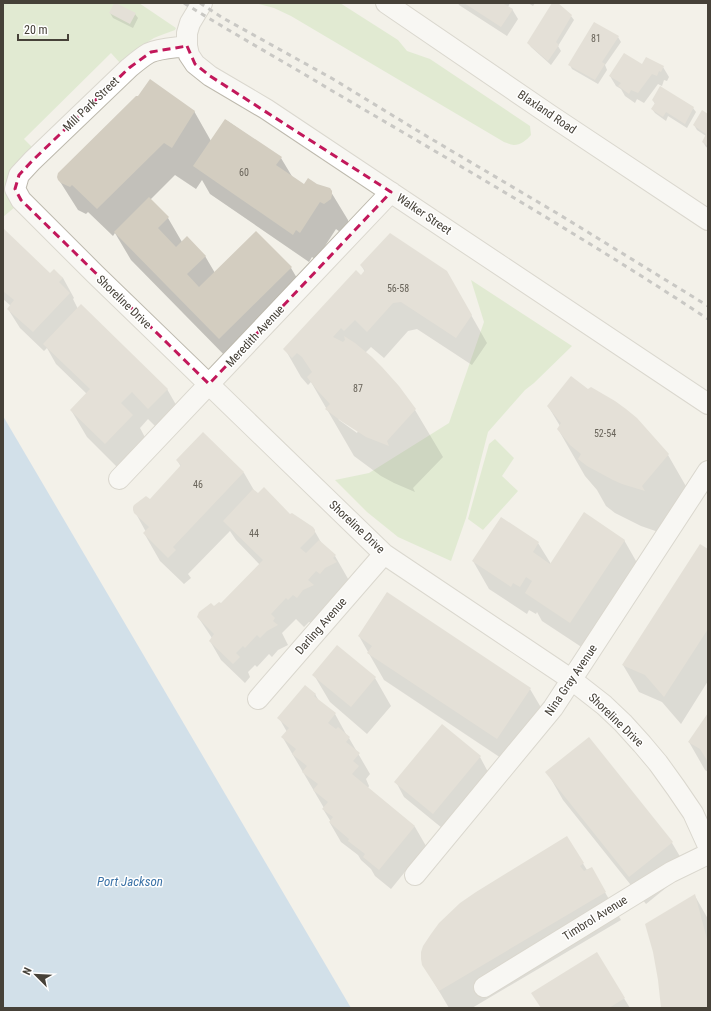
<svg xmlns="http://www.w3.org/2000/svg" width="711" height="1011" font-family="'Roboto Condensed',sans-serif">
<style>
.green{fill:#cce3b6}
.water{fill:#accce9}
.shadow{fill:#0003;fill-rule:evenodd}
.building{fill:#d3cdc0}
.lines{fill:none;stroke-linecap:round;stroke-linejoin:round}
.minor-casing{stroke:#bdb9ad;stroke-width:22}
.minor{stroke:#fff;stroke-width:20}
.rail{stroke:#979797;stroke-width:3;stroke-dasharray:5 5;stroke-linecap:butt}
.marked{fill:none;stroke:#c2185b;stroke-width:3;stroke-dasharray:8 5;stroke-linejoin:round}
.labels{text-anchor:middle;dominant-baseline:central;stroke-width:3;stroke-linejoin:round;paint-order:stroke}
.number-label{font-size:10px;fill:#69645a}
.street-label{font-size:12px;fill:#464138;stroke:#fff}
.water-label{font-size:13px;font-style:italic;fill:#3c73a7;stroke:#fff}
</style>
<rect width="100%" height="100%" fill="#f3f1e9"/>
<!-- green -->
<path class="green" d="M3,3h136l37,25 -1,2c-7,3 -15,5 -21,8 -12,7 -22,17 -33,26l-10,-11 -87,86 10,10c-20,19 -34,30 -19,58l-12,10z
M255,3h85l58,37 9,11 23,8 100,67 1,9c-4,5 -11,10 -17,10 -3,0 -7,-2 -10,-3l-213,-126 -17,-8z
M471,280l101,66 -38,37 -9,7 -37,42 -22,86 -15,43 -53,-24 -31,-25 -32,-32 34,-7 80,-50 35,-101z
M495,439l19,19 -12,18 16,15 -35,39 -15,-11 21,-75z"/>
<!-- water -->
<path class="water" d="M3,416l348,592h-348z"/>
<!-- shadow -->
<path class="shadow" d="M458,3h52l-2,4 4,2 6,10 -11,17 -48,-31z
M528,3h7l-2,3z
M554,3h2l15,13 3,4 -16,26 3,5 -10,14 -20,-18 -3,-4z
M110,13l25,1 3,4 -5,10 -20,-10z
M618,37l3,5 -16,23 2,5 -9,14 -26,-15 -2,-4z
M663,67l6,10 -2,4 -3,-1 -2,6 -4,-2 -14,19 -7,-4 -2,4 -10,-7 -4,-7 -5,-3 -6,-10z
M653,100l40,8 3,4 -9,16 -19,-12 -2,5 -11,-8 -3,-4 3,-5z
M194,111l17,30 15,-21 55,38 12,20 11,8 27,6 17,28v3l-8,9 -4,-3 -20,31 -4,-3 -3,5 -99,-68 -8,-14 -6,9 -21,-14 -25,25 18,18 14,24 23,14 10,17 41,-41 35,36 16,27 -72,71 -104,-106 -16,-27 -2,3 -25,-24 -2,2 -8,-4 -19,-30z
M708,115v33l-2,-1 -3,-5 3,-6 -9,-6 -3,-5z
M3,229l47,46 4,-4 9,7 11,20 -1,1 5,10 89,80 16,28 -18,19 -17,-17 -8,9 8,15 -27,28 -34,-34 -16,-27 16,-16 -31,-30 -9,-16 -3,3 -24,-23 -12,-19 3,-3 -8,-7z
M361,265l85,6 41,72 -15,22 -55,-36 -9,2 -24,27 -13,-11 -6,6 50,57 28,47 -30,31 2,4 -21,-9 -13,-7 -27,-20 -43,-74 -3,3 -7,-8 -16,-28 76,-73 4,-4zM337,416l21,15 -1,2 -18,-13z
M588,390l80,65 27,47 -25,34 -29,-10 -26,-13 -9,-7 -9,-16 -12,-14 -27,-47 2,-3 -12,-20z
M203,433l41,40 11,19 35,24 24,14 8,14 13,12 16,28 -19,14 -7,8 4,7 -16,11 -4,-2 -5,5 -8,-8 -14,14 6,12 -10,5 -6,7 -3,-3 -12,13 -2,-2 -7,7 2,5 -5,6 -24,-23 -11,-19 2,-3 -14,-21 16,-10 7,-2 39,-40 -24,-25 -6,-9 -42,43 3,4 -7,6 -24,-23 -16,-28 2,-1 -12,-22 16,-10 31,-33 -4,-7z
M502,519l36,24 13,21 73,-24 16,28 -54,82 -44,-29 -5,-9 -1,2 -7,-4 -2,4 -38,-25 -16,-28z
M708,550v131l-27,43 -19,-22 -23,-10 -16,-27z
M387,593l143,96 16,27 -33,50 -129,-86 -25,-44z
M337,646l38,32 16,28 -24,28 -37,-32 -16,-27z
M315,694l4,7 16,13 11,20 -1,1 4,3 21,36 -4,5 3,7 -1,2 47,39 11,19 -35,43 -16,-13 -4,-7 -10,-9 -3,-5 -17,-13 -11,-19 1,-1 -8,-13 1,-1 -41,-70 4,-6 -8,-14z
M708,714v58l-3,-2 -16,-28z
M480,757l8,15 -46,56 -38,-31 -8,-15z
M547,772l125,71 16,27 -42,34 -83,-104z
M567,838l20,32 4,-2 30,52 -149,88h-23l-26,-44z
M695,896l13,23v89h-46z
M596,953l34,55h-89z"/>
<!-- building -->
<path class="building" d="M114,3h2l20,10 -6,11 -21,-11z
M464,3h38l11,6 -12,18z
M552,3h6l14,12 -16,27 3,3 -11,16 -21,-18z
M594,22l25,14 -17,26 3,2 -10,16 -27,-15z
M624,53l18,11 4,-7 18,9 -3,6 -2,-1 -2,5 -5,-2 -14,19 -7,-3 -2,4 -11,-8 3,-3 -12,-7z
M150,79l45,32 -23,37 -8,-5 -67,66 -25,-24 -2,2 -9,-4 -3,-3 -1,-3 1,-4 77,-76 1,-1h2z
M660,86l34,21 -9,17 -19,-12 -3,5 -12,-8 4,-6 -3,-3z
M702,110l6,4v32l-6,-4 4,-8 -13,-9z
M225,119l57,38 -6,8 28,19 4,-6 9,6 13,4 2,3v4l-1,4 -7,5 -4,-2 -20,31 -4,-3 -3,5 -100,-69z
M149,197l20,20 -11,11 18,19 11,-11 19,20 -19,18 12,13 57,-56 36,36 -73,72 -105,-107z
M3,228l47,45 4,-4 9,9 -4,4 11,11 -37,39 -26,-23 7,-9 -11,-9z
M390,233l57,38 25,44 -16,23 -55,-36 -8,1 -26,29 -12,-12 -11,11 -3,-3 -8,9 10,5 2,-2 -1,-4 11,7 17,14 10,10 17,19 17,23 -29,32 2,5 -23,-9 -25,-16 -16,-12 5,-5 -13,-14 -10,-13 5,-5 -10,-15 -5,-4 -5,5 -9,-9 73,-79 5,5 4,-5 -5,-5z
M81,304l87,85 -20,20 -16,-17 -11,11 12,12 -28,29 -35,-34 20,-21 -47,-45z
M571,376l17,13 3,-2 24,14 11,8 11,9 32,36 -27,32 3,5 -23,-7 -9,-4 -26,-14 -9,-7 3,-5 -11,-9 -13,-16 4,-6 -14,-17z
M203,432l41,40 -71,75 3,3 -8,8 -25,-25 6,-6 -15,-14 -1,-3v-3l1,-2 12,-9 4,3 31,-34 -5,-5z
M264,487l26,27 2,-1 21,14 2,3v2l-1,2 -14,14 6,5 13,-13 17,15 -3,3 4,4 -12,6 -5,6 -4,-3 -8,9 6,5 -11,5 -6,8 -4,-3 -5,5 -2,-2 -15,16 4,4 -2,3 5,4 -11,6 -7,7 -3,-3 -12,13 -2,-2 -7,7 4,4 -7,7 -24,-23 5,-7 -17,-17 2,-5 12,-9 3,3 5,-4 2,1 42,-43 -40,-39 30,-32 5,4z
M584,512l41,28 -55,83 -45,-30 7,-12 -6,-4 -6,10 -7,-4 -2,4 -39,-26 29,-44 38,25 -6,10 17,12z
M700,544l8,5v80l-44,68 -19,-22 -23,-10z
M387,592l144,96 -34,51 -130,-86 5,-7 -14,-10z
M337,645l39,32 -25,30 -39,-32z
M305,685l11,9 -2,2 22,17 -8,10 8,6 2,-2 12,10 -4,5 14,11 -7,8 6,5 -7,8 63,52 -36,44 -16,-13 2,-3 -17,-13 1,-2 -20,-17 4,-5 -11,-8 6,-7 -15,-12 5,-6 -16,-12 5,-6 -15,-12 4,-5 -15,-12 8,-9 -12,-10z
M708,713v49l-8,-13 -12,-7z
M442,724l39,32 -48,58 -39,-32z
M589,737l84,105 -44,35 -84,-105z
M567,836l17,27 -4,3 4,5 8,-4 14,25 -167,99 -17,-26 -1,-6v-7l2,-6 8,-12 8,-11 21,-20 16,-11z
M695,894l13,49v65h-47l-3,-28 -5,-28 -8,-28z
M597,952l28,46 -16,10h-68l-10,-15z"/>
<g class="lines">
<!-- minor casing -->
<g class="minor-casing">
<path id="minor" d="M202,3l-12,20 -3,10v13l2,9 6,9 15,12 56,33 442,295
M386,3l164,112 158,105
M187,46c-13,2 -27,2 -38,7 -7,4 -14,10 -20,15l-97,93 -13,14 -4,14 6,11 74,74 289,280 188,126 32,25 19,18 19,21 16,19 18,25 17,25 15,33
M119,479l272,-287
M258,699l126,-145
M415,875l138,-167 155,-237
M484,987l187,-115 37,-18"/>
</g>
<!-- minor -->
<use href="#minor" class="minor"/>
<!-- rail -->
<path class="rail" d="M184,3c48,30 97,57 145,86 128,75 256,149 379,230
M200,3l23,15 110,61 90,55 137,81 148,91"/>
</g>
<!-- marked area -->
<path d="M0 0H711V1011H0ZM187,46l8,18 15,12 181,116 -182,192 -188,-184 -6,-11 4,-14 13,-14 97,-93 22,-16z" fill="#f3f1e9" fill-opacity=".55" fill-rule="evenodd"/>
<path class="marked" d="M187,46l8,18 15,12 181,116 -182,192 -188,-184 -6,-11 4,-14 13,-14 97,-93 22,-16z"/>
<g class="labels">
<!-- number labels -->
<g class="number-label">
<text x="596" y="38">81</text>
<text x="244" y="172">60</text>
<text x="398" y="288">56-58</text>
<text x="358" y="388">87</text>
<text x="605" y="433">52-54</text>
<text x="198" y="484">46</text>
<text x="254" y="533">44</text>
</g>
<!-- street labels -->
<g class="street-label">
<text transform="translate(91 104) rotate(-44)">Mill Park Street</text>
<text transform="translate(547 112) rotate(34)">Blaxland Road</text>
<text transform="translate(424 214) rotate(34)">Walker Street</text>
<text transform="translate(124 302) rotate(44)">Shoreline Drive</text>
<text transform="translate(255 336) rotate(-47)">Meredith Avenue</text>
<text transform="translate(357 527) rotate(43)">Shoreline Drive</text>
<text transform="translate(321 626) rotate(-49)">Darling Avenue</text>
<text transform="translate(571 680) rotate(-56)">Nina Gray Avenue</text>
<text transform="translate(616 720) rotate(44)">Shoreline Drive</text>
<text transform="translate(595 918) rotate(-32)">Timbrol Avenue</text>
</g>
<!-- water labels -->
<g class="water-label">
<text x="130" y="881">Port Jackson</text>
</g>
</g>
<!-- border -->
<rect width="711" height="1011" fill="none" stroke="#464138" stroke-width="8"/>
<!-- north arrow -->
<g transform="translate(36 975) rotate(294)" stroke="#ffffff" stroke-width="3" paint-order="stroke">
<path d="M0-3L7 15L0 10L-7 15Z" fill="#464138"/>
<text y="-6" font-size="11" font-weight="bold" text-anchor="middle" fill="#464138">N</text>
</g>
<!-- scale -->
<path d="M18 34v6h50v-6" fill="none" stroke="#464138" stroke-width="2"/>
<text x="24" y="34" font-size="12" fill="#464138" stroke="#ffffff" stroke-width="3" paint-order="stroke">20 m</text>
</svg>
